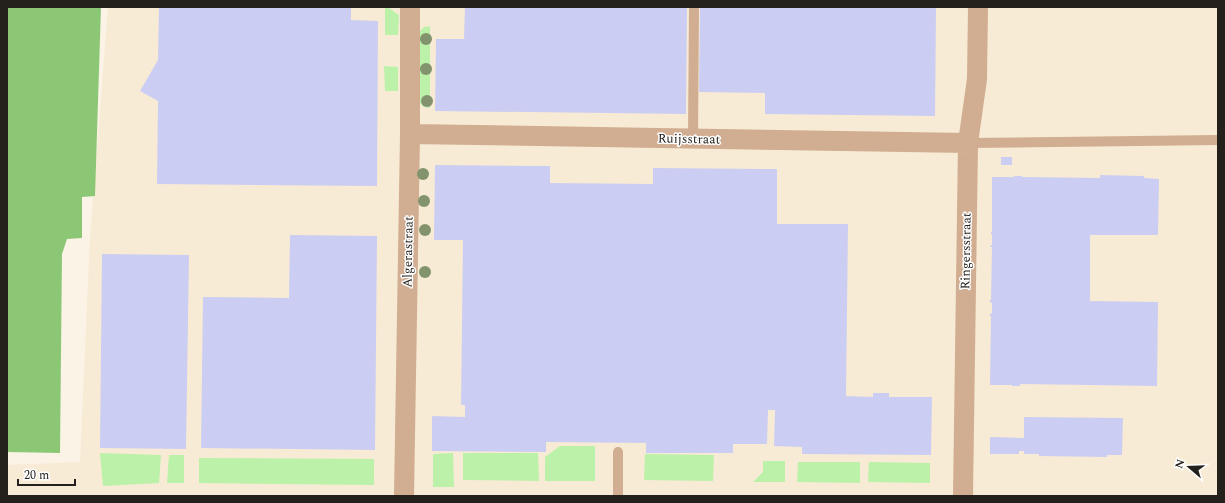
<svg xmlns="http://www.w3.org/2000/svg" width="1225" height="503" font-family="Spectral,serif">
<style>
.built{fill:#f7ebd5}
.green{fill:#bcf1a9}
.forest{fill:#8cc776}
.building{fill:#cccdf2}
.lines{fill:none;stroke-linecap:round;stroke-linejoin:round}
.service{stroke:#d1ad91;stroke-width:10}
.minor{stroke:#d1ad91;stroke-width:20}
.tree{fill:#82936e}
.labels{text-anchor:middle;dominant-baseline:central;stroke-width:3;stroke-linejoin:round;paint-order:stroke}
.street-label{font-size:13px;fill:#24211c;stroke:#fff}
</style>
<rect width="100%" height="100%" fill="#fbf3e5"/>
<!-- built -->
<path class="built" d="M108,7h1110v489h-1211v-31l73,-3 10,-225z"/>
<!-- green -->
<path class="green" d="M385,8h4l10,7 -1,20h-13z
M430,26v82l-6,-1 -5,-5v-70l5,-5z
M384,66l14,1v24h-13z
M560,446h35v35h-50v-24z
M100,453l61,2 -2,28 -56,3z
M453,453l1,34h-21v-33z
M463,453h75l1,28 -76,-1z
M645,454l69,1 -1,26 -69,-1z
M169,455h15v28h-17z
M199,458l175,1v26l-175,-2z
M763,461h22v21h-32l10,-10z
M798,462h62v21l-63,-1z
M869,462l61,1v20l-62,-1z"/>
<!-- forest -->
<path class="forest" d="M7,7h94l-6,189 -13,1v41l-15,1 -5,15 -2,199 -53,-1z"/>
<!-- building -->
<path class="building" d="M159,7h192v13l27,1 -1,165 -220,-2 1,-83 -18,-10 18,-31z
M465,7h222l-1,107 -251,-3 1,-72h28z
M700,7h236l-1,109 -170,-2v-21l-66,-1z
M1001,157h11v8h-11z
M435,165l115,1v17l103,1v-16l124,1v55h71l-2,172 27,1v-4h16v4h43l-1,58 -129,-1v-7l-28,-1 1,-36h-7l-1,34h-34v9h-87v-10l-100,-1v10l-114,-1v-35l33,1v-12h-4l2,-165h-29z
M1100,175l44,1v2l15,1 -1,56h-68v66l68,1 -1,84 -137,-2v2h-8v-1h-22l1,-69h-1v-2l2,-1v-10l-2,-1v-2h1l1,-53h-2l1,-2h1v-11h-1v-2h1v-55h22v-1h8v1l78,1z
M290,235l87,1 -2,214 -174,-2 2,-151 86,1z
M102,254l87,1 -3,194 -86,-1z
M1024,417l99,1 -1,37h-15v2l-68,-1v-2h-15v-3h-5v3h-29v-17l34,1z"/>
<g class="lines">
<!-- service -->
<path class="service" d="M693,139l1,-132
M968,143l250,-3
M618,496v-44"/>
<!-- minor -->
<path class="minor" d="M410,134l558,9
M404,496l6,-362v-127
M963,496l5,-353 9,-64 1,-72"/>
</g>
<!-- trees -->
<g class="tree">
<circle cx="426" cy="39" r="6"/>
<circle cx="426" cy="69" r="6"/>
<circle cx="427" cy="101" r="6"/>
<circle cx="423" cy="174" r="6"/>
<circle cx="424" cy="201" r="6"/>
<circle cx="425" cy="230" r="6"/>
<circle cx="425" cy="272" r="6"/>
</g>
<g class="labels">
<!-- street labels -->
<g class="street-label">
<text transform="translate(689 139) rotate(1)">Ruijsstraat</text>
<text transform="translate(966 251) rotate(-89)">Ringersstraat</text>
<text transform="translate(408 252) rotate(-89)">Algerastraat</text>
</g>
</g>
<!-- border -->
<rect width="1225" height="503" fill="none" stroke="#24211c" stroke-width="16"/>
<!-- north arrow -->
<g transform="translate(1189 467) rotate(289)" stroke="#ffffff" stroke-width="3" paint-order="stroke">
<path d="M0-3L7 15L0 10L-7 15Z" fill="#24211c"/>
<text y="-6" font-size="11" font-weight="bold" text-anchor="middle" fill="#24211c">N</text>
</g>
<!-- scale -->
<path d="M18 479v6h57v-6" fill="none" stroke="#24211c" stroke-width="2"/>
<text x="24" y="479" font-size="12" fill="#24211c" stroke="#ffffff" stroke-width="3" paint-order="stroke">20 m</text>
</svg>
